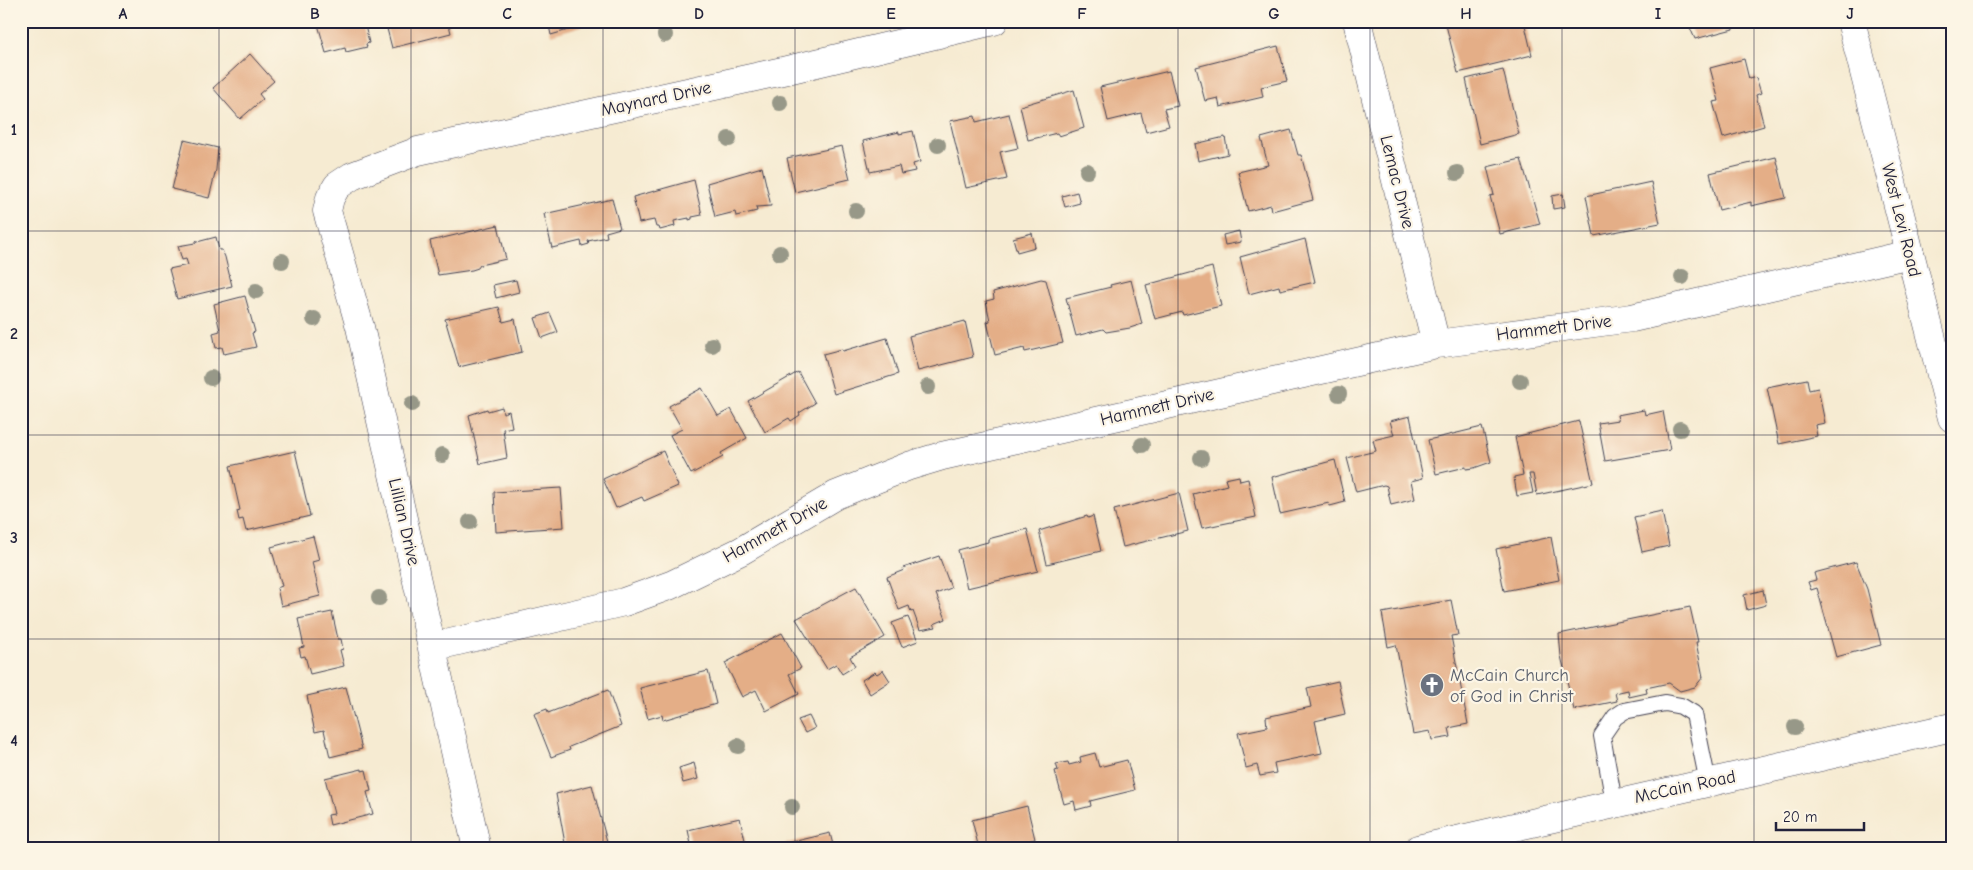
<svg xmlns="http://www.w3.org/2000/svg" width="1973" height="870" font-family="'Comic Neue',sans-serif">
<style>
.building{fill:#e4ae87}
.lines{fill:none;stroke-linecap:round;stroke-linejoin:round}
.service-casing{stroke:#424052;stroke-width:18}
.minor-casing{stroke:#424052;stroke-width:29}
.tertiary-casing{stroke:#424052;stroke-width:29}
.path{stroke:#424052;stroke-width:3;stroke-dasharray:1 4;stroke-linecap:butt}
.service{stroke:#fff;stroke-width:16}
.minor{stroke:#fff;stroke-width:28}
.tertiary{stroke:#fff;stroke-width:28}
.tree{fill:#979888}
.grid{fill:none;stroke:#22223b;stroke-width:1;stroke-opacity:0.55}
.labels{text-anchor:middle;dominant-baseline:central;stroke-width:4.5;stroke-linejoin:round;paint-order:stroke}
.street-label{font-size:18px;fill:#22223b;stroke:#fcf5e5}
.worship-label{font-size:18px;fill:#5b616d;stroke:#fcf5e5;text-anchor:start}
.neatline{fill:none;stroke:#22223b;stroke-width:2}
.grid-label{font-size:16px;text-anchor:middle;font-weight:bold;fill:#22223b}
</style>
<rect width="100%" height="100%" fill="#fcf5e5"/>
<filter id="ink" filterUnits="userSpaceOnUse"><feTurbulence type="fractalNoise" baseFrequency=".02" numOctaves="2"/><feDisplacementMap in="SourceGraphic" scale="10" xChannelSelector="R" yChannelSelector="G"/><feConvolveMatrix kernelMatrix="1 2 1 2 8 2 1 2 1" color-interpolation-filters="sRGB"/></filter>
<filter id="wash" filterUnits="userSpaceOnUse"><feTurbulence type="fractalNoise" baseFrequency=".0096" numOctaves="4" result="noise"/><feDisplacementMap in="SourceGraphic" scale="20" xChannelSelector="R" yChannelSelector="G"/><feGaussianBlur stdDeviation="1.12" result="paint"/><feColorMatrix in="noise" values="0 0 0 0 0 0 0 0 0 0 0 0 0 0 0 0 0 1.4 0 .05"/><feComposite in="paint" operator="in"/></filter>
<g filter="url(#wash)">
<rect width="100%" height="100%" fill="#f6ebd2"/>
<g id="blocks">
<!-- building -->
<path class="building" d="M317,21h47l5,22 -3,1 1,3 -21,5 -1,-4 -19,5z
M385,21h63l3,12 -59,15z
M548,21h47v1l-44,13z
M1445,21h65v3l14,-3 8,34 -74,18z
M1687,21h45l1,8 -38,10z
M1278,46l9,35 -26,6 2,10 -43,10 -2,-9 -13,3 -9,-34z
M250,54l24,27 -15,13 4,5 -23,20 -27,-31z
M1744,59l5,20 7,-2 5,16 -5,2 8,31 -41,12 -10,-36 6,-1 -9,-33z
M1503,70l16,64 -39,10 -14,-65z
M1169,71l9,35 -14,3 5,17 -23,6 -5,-19 -33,8 -8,-34z
M1074,90l10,38 -25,8 -2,-3 -29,7 -8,-34z
M1009,114l9,34 -18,4 7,27 -41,9 -16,-67 25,-5 1,6z
M1291,130l7,25h3l12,45 -41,11 -1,-6 -23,6 -10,-39 30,-7 -7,-27z
M913,131l7,31 -7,2 2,7 -14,3 -2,-8 -29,6 -7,-31 36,-9v2z
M1225,137l3,17 -30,7 -3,-17z
M184,140l34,8 -2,22 -7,28 -37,-9z
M842,146l8,33 -55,13 -8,-34z
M1776,157l10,41 -35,8v-4l-32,8 -9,-37z
M1521,159l19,65 -40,10 -10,-38 4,-1 -7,-28z
M762,167l9,39 -15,1 1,4 -21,5 -1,-4 -20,5 -8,-34z
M694,180l8,35 -10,2v2l-3,1v-2l-15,3 1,5 -15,4 -1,-3h-3l-2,-7 -15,3 -6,-26z
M1651,182l9,41 -66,13 -8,-40z
M1077,192l3,11 -15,4 -3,-11z
M1563,194l2,13 -12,2 -1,-13z
M612,199l8,29 -14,4 1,5 -19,4 1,3 -7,2 -1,-5 -29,7 -8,-34z
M498,225l8,34 -26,6 -2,3 -6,2 -34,5 -8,-34z
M1239,231l2,11 -16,3 -2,-10z
M1032,233l3,14 -18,5 -4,-14z
M216,237l3,13h3l3,7 7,29 -55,13 -8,-30 19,-4 -2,-6 -4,1 -4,-14 17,-3 2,-3v2z
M1305,239l10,43 -35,8 -1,-4 -30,8 -9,-37z
M1212,267l9,39 -38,9 -1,-3 -27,7 -9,-34z
M1041,279l5,1 17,63 -38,9 -1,-4 -29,7 -8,-33 3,-1 -4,-20 8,-2 -1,-7z
M516,280l3,12 -23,6 -3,-13z
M1131,280l11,44 -12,4 -24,4 -3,-3 -27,7 -10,-38 45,-11 -1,-2z
M245,296l10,36 -3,1 4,14 -32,7 -2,-7 -6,1 -3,-15 7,-2 -6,-27z
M499,307l4,15 12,-3 7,33 -63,15 -14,-48z
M550,313l8,19 -16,6 -7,-20z
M965,321l8,36 -55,14 -9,-35z
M887,338l11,36 -64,20 -11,-40 19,-5 1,2z
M798,372l17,31 -16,10 1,2 -9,6 -2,-3 -24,14 -17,-31z
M1807,379l2,11 9,-2 7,35 -10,2 2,11 -38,8 -12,-57z
M702,388l16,28 13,-7 16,29 -26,15 2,4 -32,17 -21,-39 12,-6 -13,-23z
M502,407l1,6 6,-2 3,16 -9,2 4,29 -27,6 -11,-49 18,-6 1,2z
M1644,410l1,5 18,-4 7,39 -65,11 -7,-38 20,-3 -1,-5z
M1410,416l13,62 -12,3 4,18 -24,6 -4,-19 -3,-1 -28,7 -9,-34 29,-7 -3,-11 21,-5 -4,-14z
M1579,421l14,62 -56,12 -4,-21h-4l4,19 -16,3 -3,-19 9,-2 -8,-38z
M1482,427l9,35 -17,6 -8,1v-2l-30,7 -8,-34z
M295,451l15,65 -64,15 -3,-12 -4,1 -2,-9 3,-1 -10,-44z
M663,451l15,35 -34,15 -2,-4 -26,11 -13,-29z
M1335,460l10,42 -15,4 -1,-3 -49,11 -8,-37z
M1239,476l1,5 8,-2 8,38 -54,11 -9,-34 34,-9 -2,-6z
M561,488l3,39 -68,5 -2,-40z
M1179,493l9,38 -65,16 -9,-37z
M1662,511l7,35 -27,6 -8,-35z
M1087,516l1,2 5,-2 8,35 -54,13 -8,-33z
M1027,529l11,42 -71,17 -9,-38 30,-8v-3z
M313,536l6,24 -7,2 8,34 -39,10 -4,-18 5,-2 -11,-39z
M1551,537l8,43 -55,11 -8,-42z
M939,556l12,32 -15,6 10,25 -12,5 2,3 -16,3 -7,-19 -2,1 -2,-6 -10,4 -12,-33 17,-7 -1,-2z
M1856,562l11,27 14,56 -45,12 -19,-69 -6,2 -3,-8 8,-2 -2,-7z
M856,587l29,50 -35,20 5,9 -13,8 -6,-10 -9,5 -31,-50z
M1763,590l3,15 -19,5 -3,-15z
M1451,600l7,35 -7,1 17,88 -19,4 2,9 -19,3 -2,-9 -17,3 -17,-89 -8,2 -6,-34z
M1690,607l8,35h-2l7,35 -8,10 -15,4 -11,-8 -23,5 1,5 -18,4 -1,-7 -13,3 2,8 -43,9 -13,-54 -2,-22z
M332,612l6,27h3l2,10 -3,1 4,16 -34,8 -5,-18 -4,1 -2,-9 5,-1 -6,-28z
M908,617l10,24 -16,6 -10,-24z
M782,633l19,35 -12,6 10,20 -33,17 -10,-21 -14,7 -17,-34z
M883,670l7,11 -20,13 -8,-14 13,-8 2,2z
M708,671l8,33 -53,16 -1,-5 -14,4 -8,-31z
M1338,681l7,33 -30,7 7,32 -48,10 2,10 -16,3 -3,-11 -11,3 -8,-35 29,-6 -1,-10 45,-10 -4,-19z
M346,687l16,62 -32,8 -6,-27 -9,2 -8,-36z
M608,690l13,36 -52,21 1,3 -19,7 -17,-43 13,-5 1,4z
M809,716l6,12 -10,5 -7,-13z
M1095,753l4,14 28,-7 8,30 -45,11 1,5 -15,4 -2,-9 -10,3 -9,-33 3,-1 -2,-6 12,-2 1,3 12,-3 -1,-5z
M694,763l4,16 -15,4 -4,-15z
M362,769v2l4,-1 5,21 -4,1 6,22 -43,11 -2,-10 6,-1 -9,-36z
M592,785l17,64h-43l-10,-55z
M1027,806l8,33 -26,7 1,3h-31l-7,-29z
M740,818l7,31h-55l-4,-19z
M830,833l4,16h-53l-1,-4z"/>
</g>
</g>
<g filter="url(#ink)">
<use href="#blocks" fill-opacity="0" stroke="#424052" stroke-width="1"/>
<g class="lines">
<!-- service casing -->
<g class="service-casing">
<path id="service" d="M1614,802l-12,-66 13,-19 9,-6 41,-8 16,3 13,8 14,69"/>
</g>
<!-- minor casing -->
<g class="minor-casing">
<path id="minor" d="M1357,21l79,323
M433,647l191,-45 47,-17 70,-34 95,-56 73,-29 33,-10 494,-112 196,-26 278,-64
M477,849l-117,-522 -33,-116 3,-13 7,-12 15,-10 66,-25 365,-80 211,-50"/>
</g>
<!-- tertiary casing -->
<g class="tertiary-casing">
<path id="tertiary" d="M1851,21l101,397
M1418,849l534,-122"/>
</g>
<!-- path -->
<path class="path" d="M1949,619l3,9
M1948,767l4,-1"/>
<!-- service -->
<use href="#service" class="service"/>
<!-- minor -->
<use href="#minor" class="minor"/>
<!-- tertiary -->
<use href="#tertiary" class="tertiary"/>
</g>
<!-- trees -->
<g class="tree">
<circle cx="665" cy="35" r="8"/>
<circle cx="780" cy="103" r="8"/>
<circle cx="729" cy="139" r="8"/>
<circle cx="938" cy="145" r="8"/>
<circle cx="1087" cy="171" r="8"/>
<circle cx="1457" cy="173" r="8"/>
<circle cx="856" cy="211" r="8"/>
<circle cx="780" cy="253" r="8"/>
<circle cx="282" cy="261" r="8"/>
<circle cx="1682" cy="277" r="8"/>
<circle cx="256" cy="291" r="8"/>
<circle cx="314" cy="319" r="8"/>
<circle cx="712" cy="345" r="8"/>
<circle cx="211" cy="378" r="8"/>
<circle cx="1520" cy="381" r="8"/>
<circle cx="928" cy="387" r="8"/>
<circle cx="1339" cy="394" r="8"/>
<circle cx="412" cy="404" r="8"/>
<circle cx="1680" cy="429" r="8"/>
<circle cx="1142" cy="445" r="8"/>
<circle cx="442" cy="455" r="8"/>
<circle cx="1201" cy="458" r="8"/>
<circle cx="470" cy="522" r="8"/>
<circle cx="379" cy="598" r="8"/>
<circle cx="1795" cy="727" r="8"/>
<circle cx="738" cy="746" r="8"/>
<circle cx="792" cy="807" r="8"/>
</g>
</g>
<!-- grid -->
<path class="grid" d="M219,21v828M411,21v828M603,21v828M795,21v828M986,21v828M1178,21v828M1370,21v828M1562,21v828M1754,21v828M21,231h1931M21,435h1931M21,639h1931"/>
<!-- icons -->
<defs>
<g id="church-disc" transform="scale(1.25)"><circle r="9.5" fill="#6b7280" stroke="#fcf5e5"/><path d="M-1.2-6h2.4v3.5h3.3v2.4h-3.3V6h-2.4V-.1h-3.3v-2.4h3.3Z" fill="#fff"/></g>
</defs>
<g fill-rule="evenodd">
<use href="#church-disc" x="1432" y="685"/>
</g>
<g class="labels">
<!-- street labels -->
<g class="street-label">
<text transform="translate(656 99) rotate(-12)">Maynard Drive</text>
<text transform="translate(1397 182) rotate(76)">Lemac Drive</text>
<text transform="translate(1901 220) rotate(76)">West Levi Road</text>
<text transform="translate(1554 328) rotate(-7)">Hammett Drive</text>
<text transform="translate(1157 407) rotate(-13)">Hammett Drive</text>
<text transform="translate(404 522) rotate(77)">Lillian Drive</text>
<text transform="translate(775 530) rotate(-29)">Hammett Drive</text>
<text transform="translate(1685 787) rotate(-12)">McCain Road</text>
</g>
<!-- worship labels -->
<g class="worship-label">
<text x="1450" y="675">McCain Church<tspan x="1450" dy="21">of God in Christ</tspan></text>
</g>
</g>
<!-- margin -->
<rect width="1973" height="870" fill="none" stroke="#fcf5e5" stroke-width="55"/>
<!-- scale -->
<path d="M1776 822v8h88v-8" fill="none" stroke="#22223b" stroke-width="2.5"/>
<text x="1783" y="822" font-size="15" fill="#22223b" stroke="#fcf5e5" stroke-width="4" paint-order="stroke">20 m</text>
<rect x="28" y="28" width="1918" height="814" class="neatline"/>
<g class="grid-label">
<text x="123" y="19">A</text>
<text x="315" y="19">B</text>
<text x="507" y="19">C</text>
<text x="699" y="19">D</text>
<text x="891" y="19">E</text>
<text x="1082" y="19">F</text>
<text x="1274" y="19">G</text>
<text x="1466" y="19">H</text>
<text x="1658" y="19">I</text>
<text x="1850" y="19">J</text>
<text x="14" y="135">1</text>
<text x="14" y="339">2</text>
<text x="14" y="543">3</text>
<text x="14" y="746">4</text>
</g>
</svg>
